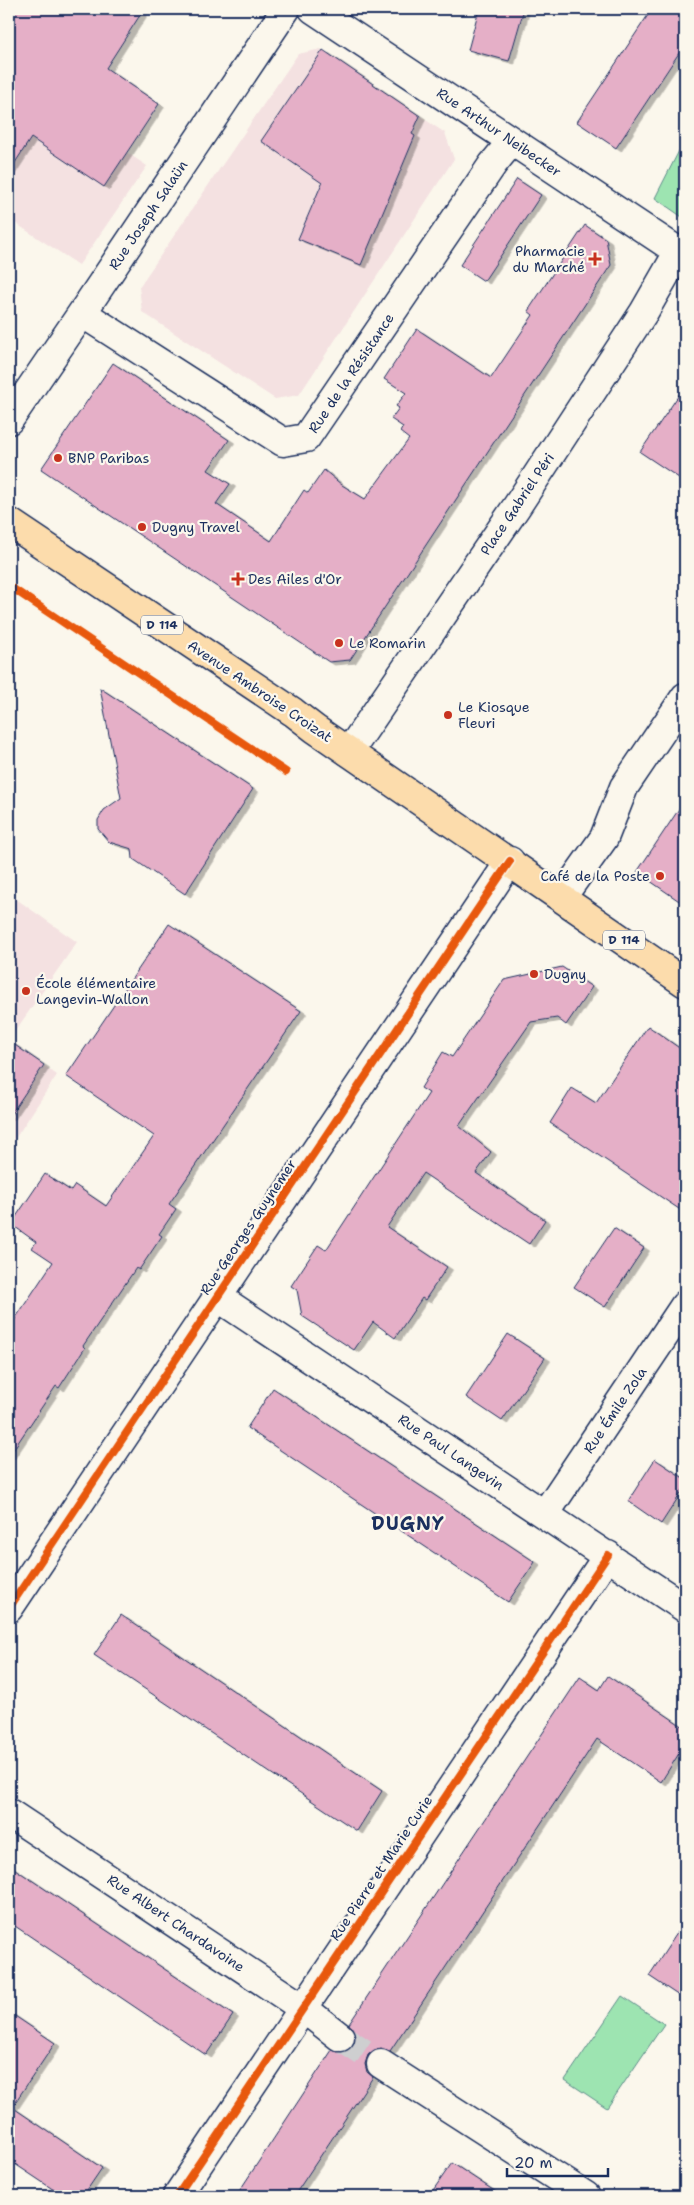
<svg xmlns="http://www.w3.org/2000/svg" width="694" height="2205" font-family="'Shantell Sans',sans-serif">
<style>
.built{fill:#f4e1e1}
.park{fill:#9de4b1;stroke:#5c8a88}
.building{fill:#e5afc7;stroke:#1b2f5e;filter:url(#shadow)}
.lines{fill:none;stroke-linecap:round;stroke-linejoin:round}
.minor-tunnel{stroke:#cecfd0;stroke-width:28;stroke-dasharray:28 14;stroke-linecap:butt}
.minor-casing{stroke:#1b2f5e;stroke-width:31}
.primary-casing{stroke:#1b2f5e;stroke-width:31}
.minor{stroke:#fbf7ec;stroke-width:28}
.primary{stroke:#fcdcac;stroke-width:28}
.cycleway-casing{stroke:#fbf7ec;stroke-width:11}
.cycleway{stroke:#e8590c;stroke-width:8}
.poi-dot{fill:#c8321e;stroke:#fbf7ec;stroke-width:2}
.labels{text-anchor:middle;dominant-baseline:central;stroke-width:4.5;stroke-linejoin:round;paint-order:stroke}
.shield{fill:#fbf7ec;stroke:#5e6b89;stroke-width:1}
.shield-label{font-size:12px;font-weight:bold;fill:#1b2f5e}
.street-label{font-size:14px;fill:#1b2f5e;stroke:#fbf7ec}
.poi-label{font-size:14px;fill:#1b2f5e;stroke:#fbf7ec;text-anchor:start}
.district-label{font-size:19px;font-weight:bold;letter-spacing:1px;fill:#1b2f5e;stroke:#fbf7ec}
</style>
<defs>
<filter id="shadow"><feDropShadow dx="5.5" dy="3" stdDeviation="0" flood-color="#0004"/></filter>
</defs>
<rect width="100%" height="100%" fill="#fbf7ec"/>
<filter id="ink" filterUnits="userSpaceOnUse"><feTurbulence type="fractalNoise" baseFrequency=".02" numOctaves="2"/><feDisplacementMap in="SourceGraphic" scale="10" xChannelSelector="R" yChannelSelector="G"/><feConvolveMatrix kernelMatrix="1 2 1 2 8 2 1 2 1" color-interpolation-filters="sRGB"/></filter>
<g filter="url(#ink)">
<!-- built -->
<path class="built" d="M321,49l124,84 9,26 -155,236 -24,4 -133,-87 -3,-25 159,-233z
M9,73l138,93 -68,99 -70,-46z
M9,894l68,48 -68,98 48,35 -48,73z"/>
<!-- park -->
<path class="park" d="M685,139v80l-30,-21z
M622,1996l42,28 -57,84 -42,-28z"/>
<!-- building -->
<path class="building" d="M9,9h135l-38,59 53,36 -55,83 -73,-49 -22,34z
M479,9h45l-15,52 -41,-11z
M652,9h33v35l-69,104 -39,-26z
M323,50l97,66 -8,18 3,2 -54,129 -63,-26 24,-56 -61,-42z
M517,179l24,16 -57,86 -24,-16z
M585,225l21,14 5,26 -261,395 -21,2 -288,-193 72,-106 116,77 -21,30 22,14 -14,20 55,37 33,-51 4,3 16,-23 18,15 23,14 44,-60 -9,-7 3,-5 -12,-8 8,-11 -3,-2 10,-13 -22,-14 33,-50 74,49 42,-63 -5,-4z
M685,386v96l-45,-30z
M100,688l153,101 -68,105 -52,-35 -1,-10 -23,-7 -11,-13v-9l6,-10 17,-12z
M685,800v105l-48,-33z
M169,924l132,87 -132,193 7,5 -17,25 3,2 -23,34 -3,-2 -53,78 2,2 -26,40 -3,-2 -47,70v-128l44,-66 -21,-14 4,-6 -25,-18 34,-50 26,17 4,-6 31,21 48,-70 -88,-60z
M562,967l30,20 -26,38 -9,-7 -26,4 -72,104 32,26 -15,21 69,47 -16,24 -106,-71 -36,54 60,40 -22,33 -3,-2 -27,40 -22,-16 -19,28 -52,-34 -5,-26 -6,-4 27,-41 8,5 103,-157 -8,-5 22,-36 9,5 52,-77z
M648,1026l37,26v161l-135,-90 22,-35 24,15z
M9,1041l35,24 -35,52z
M614,1228l30,20 -39,59 -31,-20z
M508,1334l37,24 -43,63 -36,-24z
M273,1388l262,174 -27,40 -261,-174z
M655,1459l30,20v8l-24,37 -33,-23z
M121,1615l261,176 -25,40 -263,-176z
M608,1676l77,52v16l-24,38 -64,-43 -207,312 -9,-3 -7,2 -6,5 -3,9 2,8 6,5 -79,119h-58l96,-146 6,2h7l8,-6 2,-7v-7l-6,-8 231,-347 19,13z
M9,1865l224,150 -27,40 -197,-133z
M685,1921v79l-36,-24z
M9,2012l46,31 -43,64 90,61 -19,28h-20l-54,-36z
M452,2163l50,33h-73z"/>
<g class="lines">
<!-- minor-tunnel -->
<path class="minor-tunnel" d="M340,2037l41,27"/>
<!-- minor casing -->
<g class="minor-casing">
<path id="minor" d="M313,9l372,247
M82,313l201,129 23,-4 187,-274 18,-22
M9,420l73,-107 204,-304
M349,752l168,-246 127,-194 35,-61
M562,897l42,-59 20,-51 61,-90
M216,1296l469,312
M545,1514l140,-209
M9,1608l501,-747
M9,1813l294,195 37,29
M381,2064l205,132
M177,2196l431,-641"/>
</g>
<!-- primary casing -->
<g class="primary-casing">
<path id="primary" d="M9,522l284,190 22,17 370,254"/>
</g>
<!-- minor -->
<use href="#minor" class="minor"/>
<!-- primary -->
<use href="#primary" class="primary"/>
<!-- cycleway casing -->
<g class="cycleway-casing">
<path id="cycleway" d="M9,586l277,186
M9,1608l501,-747
M177,2196l431,-641"/>
</g>
<!-- cycleway -->
<use href="#cycleway" class="cycleway"/>
</g>
</g>
<!-- markers -->
<g class="poi-dot">
<path d="M592.5 251.5h5v5h5v5h-5v5h-5v-5h-5v-5h5z"/>
<circle cx="58" cy="458" r="5"/>
<circle cx="142" cy="527" r="5"/>
<path d="M235.5 571.5h5v5h5v5h-5v5h-5v-5h-5v-5h5z"/>
<circle cx="339" cy="643" r="5"/>
<circle cx="448" cy="715" r="5"/>
<circle cx="660" cy="876" r="5"/>
<circle cx="534" cy="974" r="5"/>
<circle cx="26" cy="991" r="5"/>
</g>
<g class="labels">
<!-- shield labels -->
<g class="shield">
<rect x="141" y="615.5" width="42" height="19" rx="4"/>
<rect x="603" y="930.5" width="42" height="19" rx="4"/>
</g>
<g class="shield-label">
<text x="162" y="625">D 114</text>
<text x="624" y="940">D 114</text>
</g>
<!-- street labels -->
<g class="street-label">
<text transform="translate(499 132) rotate(34)">Rue Arthur Neibecker</text>
<text transform="translate(148 215) rotate(-56)">Rue Joseph Salaün</text>
<text transform="translate(351 373) rotate(-56)">Rue de la Résistance</text>
<text transform="translate(517 504) rotate(-56)">Place Gabriel Péri</text>
<text transform="translate(260 691) rotate(34)">Avenue Ambroise Croizat</text>
<text transform="translate(248 1227) rotate(-56)">Rue Georges Guynemer</text>
<text transform="translate(615 1410) rotate(-56)">Rue Émile Zola</text>
<text transform="translate(451 1452) rotate(34)">Rue Paul Langevin</text>
<text transform="translate(381 1868) rotate(-56)">Rue Pierre et Marie Curie</text>
<text transform="translate(176 1923) rotate(34)">Rue Albert Chardavoine</text>
</g>
<!-- poi labels -->
<g class="poi-label">
<text x="585" y="251" text-anchor="end">Pharmacie<tspan x="585" dy="16">du Marché</tspan></text>
<text x="68" y="458">BNP Paribas</text>
<text x="152" y="527">Dugny Travel</text>
<text x="248" y="579">Des Ailes d'Or</text>
<text x="349" y="643">Le Romarin</text>
<text x="458" y="707">Le Kiosque<tspan x="458" dy="16">Fleuri</tspan></text>
<text x="650" y="876" text-anchor="end">Café de la Poste</text>
<text x="544" y="974">Dugny</text>
<text x="36" y="983">École élémentaire<tspan x="36" dy="16">Langevin-Wallon</tspan></text>
</g>
<!-- district labels -->
<g class="district-label">
<text x="408" y="1523">DUGNY</text>
</g>
</g>
<!-- margin -->
<rect width="694" height="2205" fill="none" stroke="#fbf7ec" stroke-width="30"/>
<rect x="15" y="15" width="664" height="2175" fill="none" stroke="#1b2f5e" stroke-width="2" filter="url(#ink)"/>
<!-- scale -->
<path d="M507 2168v8h101v-8" fill="none" stroke="#1b2f5e" stroke-width="2.5"/>
<text x="514" y="2168" font-size="15" fill="#1b2f5e" stroke="#fbf7ec" stroke-width="4" paint-order="stroke">20 m</text>
</svg>
